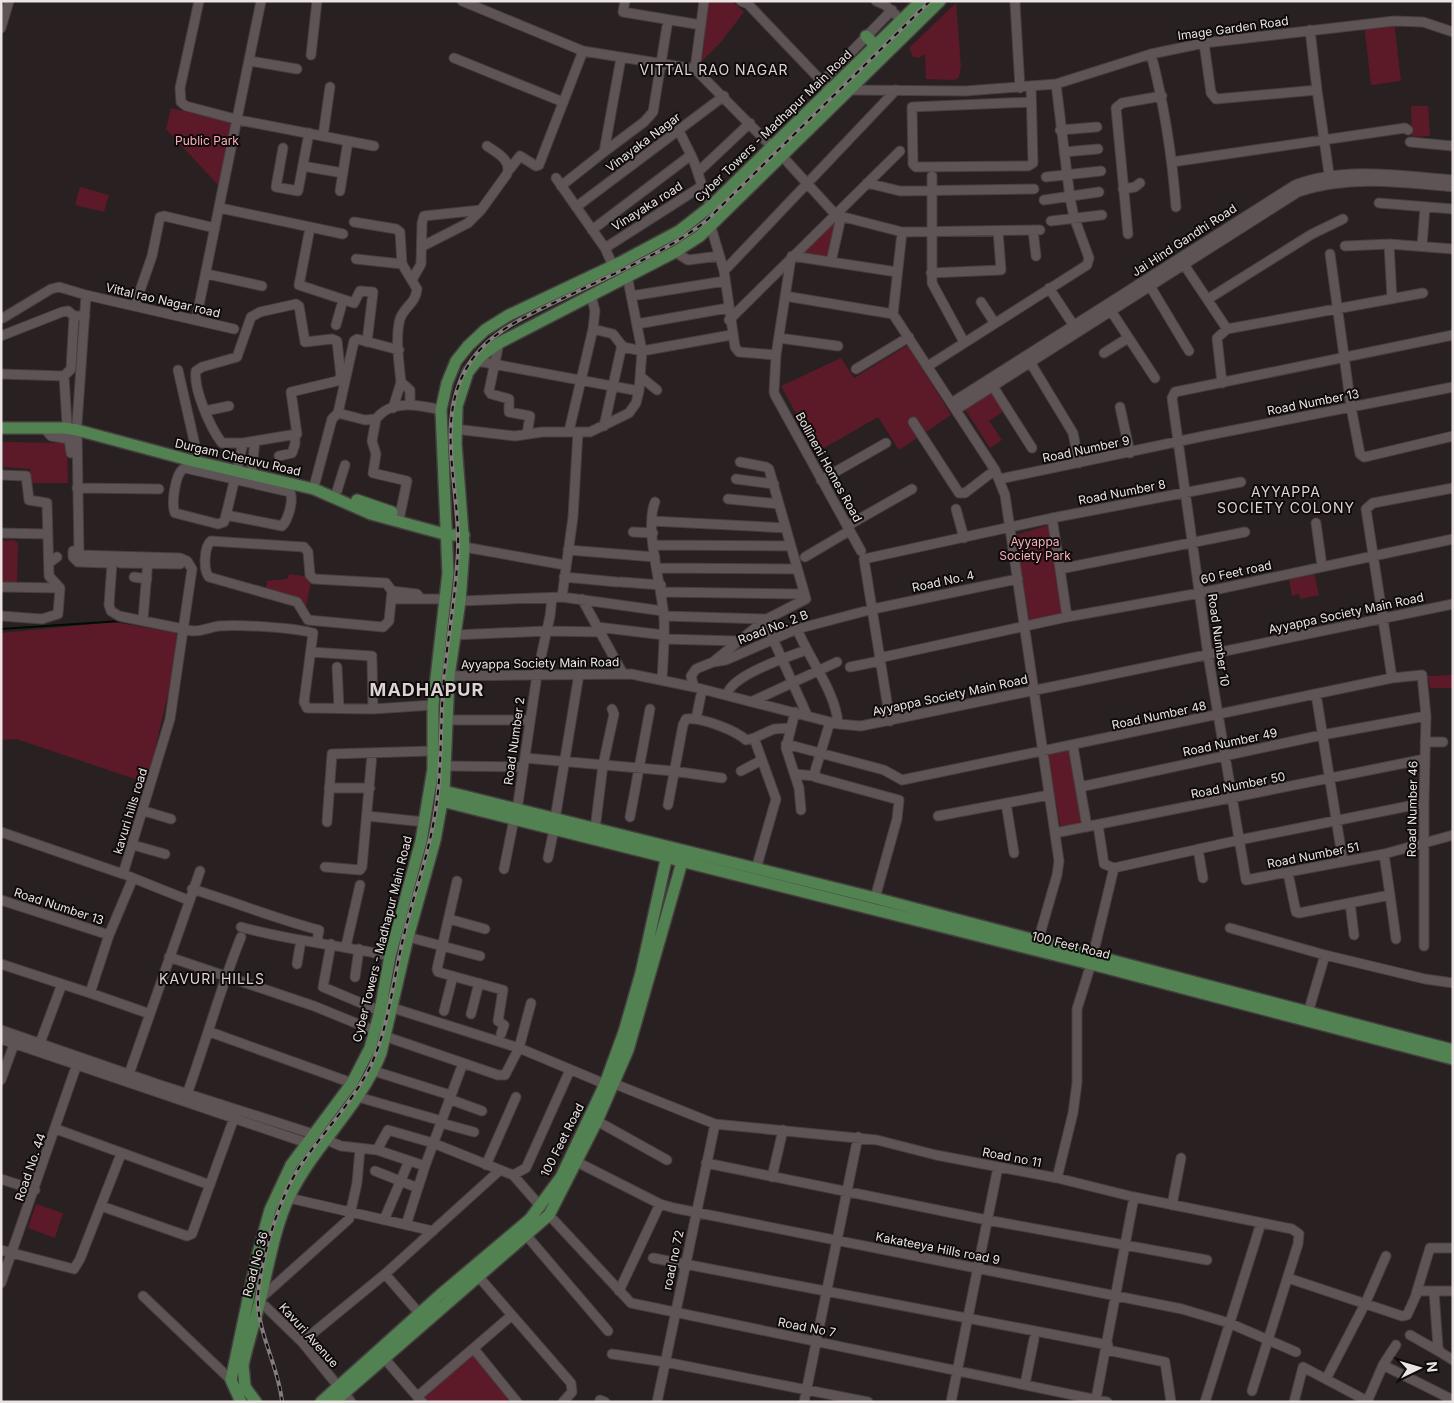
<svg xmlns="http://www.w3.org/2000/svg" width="1454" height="1403" font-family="Inter,sans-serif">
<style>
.green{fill:#5c1a28}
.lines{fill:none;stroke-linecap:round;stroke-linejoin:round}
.stream{stroke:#000d01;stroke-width:2}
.minor-casing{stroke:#453e3f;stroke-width:11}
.major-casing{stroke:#453e3f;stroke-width:14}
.minor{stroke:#5e5455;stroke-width:9}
.major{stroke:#528251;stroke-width:11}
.rail-casing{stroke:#847d7e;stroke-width:4}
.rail{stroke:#0f0b0b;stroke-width:2;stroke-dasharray:5.5;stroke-linecap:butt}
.labels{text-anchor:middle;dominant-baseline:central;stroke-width:4;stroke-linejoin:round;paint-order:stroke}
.street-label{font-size:12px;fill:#eae4e4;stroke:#0f0b0b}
.park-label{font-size:12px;fill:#f9b1b9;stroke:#0f0b0b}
.neighbourhood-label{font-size:14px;letter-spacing:1px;fill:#ded3d3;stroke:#0f0b0b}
.district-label{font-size:18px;font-weight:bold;letter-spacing:1px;fill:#ded3d3;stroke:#0f0b0b}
</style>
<rect width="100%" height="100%" fill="#282021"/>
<!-- green -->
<path class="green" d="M707,1h25l12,11 -23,30 -19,19 -4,-3z
M956,3l5,63 -2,11 -4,3 -29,-1 -1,-25 -6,4 -6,-1 -4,-9z
M1394,21l7,60 -30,4 -7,-61z
M1411,106h17l2,30 -18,1z
M171,108l58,14 3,3 -13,61 -53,-57z
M80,187l29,8 -5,17 -29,-7z
M833,220l4,2 -8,37 -31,-4z
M908,345l43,70 -52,35 -21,-33 -61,35 -36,-66 60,-28 13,20z
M990,389l14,22 -15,10 13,19 -12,8 -27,-42z
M3,442l64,1 1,40h-37l-1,-14 -27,-2z
M1049,525l13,92 -32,7 -15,-89z
M14,540l4,3 -1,41 -16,2v-45z
M1314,573l5,22 -19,4 -1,-5 -7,2 -3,-17z
M289,574l20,3 2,5 -5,24 -37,-14 -3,-4 1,-7 20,-2z
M114,622l63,11 -3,36 -27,114 -131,-44 -15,1v-107z
M1453,675v13h-23l-2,-12z
M1072,750l13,75 -24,5 -14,-75z
M36,1204l27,9 -8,25 -27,-10z
M474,1355l39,47h-86l-4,-5z"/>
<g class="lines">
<!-- stream -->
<path class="stream" d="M1,629l120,-8"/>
<!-- minor casing -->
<g class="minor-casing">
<path id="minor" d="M199,1l-19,87 1,14 5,4 53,14 135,26
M462,1l121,50 112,18 77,78
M625,1l-2,11 78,13
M741,1l7,3 83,87
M876,1l9,4 11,10
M1015,3l5,85
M1,28l8,-27
M1204,43l7,50 5,6 101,-9 -7,-60
M1151,54c13,50 21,101 25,153
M311,55l6,-54
M454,58l109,44
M250,61l47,8
M695,69l9,-68
M822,82l70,-72
M1031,87l2,76 -5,3 -112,1 -3,-3 -1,-57 119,-5
M848,90l117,1 91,-7 95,-30 53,-11 190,-22 29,1 30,10
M1317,90l13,91
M1060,130l37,-3
M679,131l12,24
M323,136l7,-49
M1410,142l43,4
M283,148l-7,39 22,4 11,-58
M604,152l40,-30 9,-10 15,-92
M1064,152l34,-3
M782,156l54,59 66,17 -9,82 102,156 10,25 54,366 -2,14 -19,66
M1172,162l233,-34 3,2
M308,167l35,6
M509,170l11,-14 16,10 3,-1 44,-114
M699,171l51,-48
M932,176v107l32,59
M1046,177l55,-6
M556,178l49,70 8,18
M867,183l33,8 134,-2
M561,186l43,-34 17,-94
M1123,189l12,-2 5,-4
M340,191l8,-50
M1044,200l55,-8
M1379,203l74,6
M576,207l148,-111
M220,208l123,26
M1051,221l51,-6
M354,222l42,7 4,3 2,32 15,25c-1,14 -13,18 -17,30 -5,18 -1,44 1,63l9,8v14
M711,227l13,44 11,76 4,5 37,3
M310,228l-11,57 55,18 6,-12 13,1 -6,50
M592,230l99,-75c8,16 10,35 20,51
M1033,230l3,26
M902,232l138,-2
M1128,234l-12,-126 6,-5 40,-7
M1389,244l3,55
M423,246l45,-23 13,-13 26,-36c5,-14 -10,-21 -20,-28
M1345,246l44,-2 64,5
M1422,246l3,-39
M605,248l97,-62
M675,252l13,8 31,-4
M1330,254l21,153 9,47 4,3 5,-1 84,-20
M792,256l105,16
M356,259l46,5
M1181,260l46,69 196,-36
M831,262l10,-45
M724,271l172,-181
M931,273l70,-3 -3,-39
M207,274l55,12
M412,280l9,-16 1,-41 2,-7 57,-6
M1150,286l39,65
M1049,288l27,41
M631,296l94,-15
M785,296l108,18
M1208,299l104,-65 31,-15
M981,302l13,20
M296,304l3,2 6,36 27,-3 5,2 4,36 -4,4 -46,11 6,42 -54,9h-21c-11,-14 -29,-54 -26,-72l6,-4 35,-10 14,-40 9,-5z
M135,305l17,-49 8,-39 4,-1 51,12
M1111,311l44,67
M3,318l48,-29 8,-2 27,8 148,34
M196,320l65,-319
M729,320l171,-169
M637,324l91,-16
M336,325l7,-25
M593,329l20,5 10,13 19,4 89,-16
M1453,335l-278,57 -3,6 36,257 38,225 138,-26 69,-19
M1,336l61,-24 6,-1 6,5h11
M779,338l59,8
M499,343l-10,48 2,3 18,5v13l21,4 -3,18
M1104,353l24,-15
M477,361l162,30
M1030,362l43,71 6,30
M928,366l159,-101 2,-7 -15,-41 -4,-19 -14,-114
M856,369l53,-32
M178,370l19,84
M1,374l63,2 3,48
M64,376l7,-7 3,-53
M641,377l16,13
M1222,383l-5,-45 10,-9
M992,385l40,63
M774,392l2,-37 15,-97
M775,395l86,156
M953,402l342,-217c49,-19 107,-9 158,-5
M1120,407l10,46
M393,408l8,-26
M957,409l341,-217c51,-17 103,-10 155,-5
M205,411l24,-5
M338,413l27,7 11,-1c15,-20 43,-14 65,-9
M376,419l-4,22 4,13 -3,19 34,8 -7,34
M913,422l46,71h6l30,-23
M77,424l9,-129
M604,426l18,-81
M44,428l7,8 18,3 2,14
M455,429l60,7 27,-4h48l39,-19 7,-10 3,-12 3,-40 -15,-76
M569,431l24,-102 2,-18 -4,-16
M279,456l13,-3 3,-9v-9
M238,465l5,-22
M252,468l3,-27
M1,475l25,1 3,24 18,3 2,73 11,12 -2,26 -16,5 -41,-3
M736,479l38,5
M1000,479l204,-43 249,-49
M821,480l65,-37
M315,483l17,-64 6,-6 16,-72 3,-2 42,11
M77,488l82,1
M337,491l8,-26
M728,499l51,5
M655,502c-11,27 7,85 9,116 1,20 -1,41 -2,62
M956,509l8,29
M226,515l56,11c6,-6 12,-26 8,-34l-105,-24 -2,1c-8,6 -12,35 -8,44l43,11 6,-2c5,-17 8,-34 13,-51
M1052,518l8,51
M652,521l134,7
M1316,523l6,43
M847,526l65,-37
M633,532l20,1
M1,533l46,1
M211,541l93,6 4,5 2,23 4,4 72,4 6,8 -3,30 -6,6 -75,-7 -11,-18 -88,-25c-6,-7 -5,-30 2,-36z
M654,545l137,1
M464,547l101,18
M568,550l87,7
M73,551v6l5,5 29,1
M805,557l44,-26
M49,563l8,-6
M112,563l-3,42 2,6 8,5 74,15c12,0 16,-4 26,-5 19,-2 78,2 94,7l-9,69 3,6 66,1 60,-4
M120,563l60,1
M658,568l139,1
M134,577l13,2
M564,577l53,5
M621,582l40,3
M1,587l59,1
M392,591l25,3 3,4
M661,592l143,2
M562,597l11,-80 5,-85
M391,599h54
M582,599l41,75
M460,601l102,-4 101,14
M664,616l100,3 43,96
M1067,617l-7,-48 185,-37
M143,619l5,-59
M597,627l67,8
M797,629c12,30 39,63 41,95
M455,635l92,-4 53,1
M664,639l74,2
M311,652l61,4
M879,658l188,-41 133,-24 253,-54
M372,660l1,49
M713,662l13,-2 71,-31 76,-20 145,-30
M337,667l2,41
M850,667l30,-6
M449,676l182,-2 63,13 144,37 23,2 592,-122
M1392,678l-26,-169 7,-6 80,-15
M694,687l-3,-11 5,-7 17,-7 52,-42 41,-21 -37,-130 -3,-2 -26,-5
M1316,694l27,168
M727,695c4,-20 61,-38 79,-45
M753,701l84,-39
M795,712l-9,36 13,40 2,22
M696,719l6,-29
M446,720h84
M890,721l-26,-162 188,-41 189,-36
M830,722l-15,49v6l84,23 -2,19 -22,79
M754,738l20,-9 16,-1
M1425,742h18
M786,744l98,26 18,10 490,-102 30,-3 4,41 -2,87v143
M1073,746l7,41 242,-52 104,-19
M525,758l148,13 49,7
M444,766l79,1
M741,771l21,-11
M795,774l19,2
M1080,787l7,40
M329,788h41
M1006,803l8,50
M668,805l15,-80 3,-6c15,-2 49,11 60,21l8,-2 22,61 -20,70
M517,810l20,-135 13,-59 2,-18
M144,811l27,8
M367,816l58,6
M938,816l111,-21
M630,817l20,-108
M555,819l24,-145
M327,822l5,-68 100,-3
M1098,825l6,39 10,4
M595,829l8,-64 11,-51 -2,-5
M1,832l122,42 47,-155 22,-150 -5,-8 -7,-3 -101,-3 -2,-125
M1055,833l370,-74
M133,845l32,9
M1198,849l5,29
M548,858l6,-29
M325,867l35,3 2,-3 10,-113
M504,869l10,-50
M1288,873l8,39 3,1 91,-18 -6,-41
M128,876l60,24
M457,881l-20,88 1,3 65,18 -5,31 6,4 -3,9
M192,889c43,13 84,30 127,41l-2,11
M1390,895l6,44
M1,900l108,35
M1350,903l4,32
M449,919l36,10
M241,927c49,14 99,18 149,29
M1230,928l95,27
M408,937l72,19
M331,944l-8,43 57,24
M346,946l14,-61
M1093,955l21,-87 125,-28 185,-37
M169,957l145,49 61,25
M1,964l61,20
M297,964l4,-24
M355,977l4,-28
M90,993l60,21
M393,1008l126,40 86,36
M444,1011l9,-35
M1308,1013l17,-58 100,24 28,4
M471,1014l8,-31
M1,1030l156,54 156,50
M210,1032l142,51
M387,1037l111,38h7l14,-27 12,-45
M1,1039l306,104
M40,1043l22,-59 28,9 19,-58 24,-57
M374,1071l76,24
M129,1074l71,-203
M1,1080l13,-36
M615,1084l100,40 162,16 59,15 121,23 77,19 158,32 7,5 -1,10 -46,147
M187,1094c19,-52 33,-105 54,-157
M358,1097l84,24
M449,1099l33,12
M597,1121l70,39
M441,1123l33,9
M56,1129l154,56
M327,1140l14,6 36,4 48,16
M377,1150l11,-20 45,13 80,32 28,32
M577,1162l83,42 14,4 508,101 47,14 67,29
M706,1163l281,57 220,40
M486,1165l30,-68
M375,1171l43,17
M513,1175l13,-7 44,-98
M772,1177l11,-47
M1057,1178l16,-65 4,-30v-74l14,-45
M1,1179l34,11
M289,1198l144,33
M1172,1205l9,-47
M101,1206l86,30 5,-2 42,-116
M549,1215l82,88 476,99
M384,1220l25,-59
M406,1225l19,-59 38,-103
M526,1235l82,96
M1,1250l73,19 6,-10 41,-105
M653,1258l455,87
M385,1274l34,39
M478,1276l93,107 1,9 -9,10
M1288,1278l114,38 5,-1 11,-24h35
M1,1283l77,-222
M619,1291l41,-87
M1434,1291l4,56 2,5 13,8
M1416,1294l14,-46h23
M143,1296l88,84
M261,1298l88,-79 8,-36 3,-34
M259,1304l6,2 37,36 36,44
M1410,1335l30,17
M302,1342l83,-68 115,-104
M474,1349l43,53
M1107,1350l58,12 6,40
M612,1354l53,8 203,40
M384,1358l38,44
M1383,1365l70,35
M1326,1379l39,-75 21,-48
M1025,1384l9,-45
M344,1393l7,9
M418,1396l93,-80
M1096,1399l38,-202
M600,1400l5,2
M657,1402l58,-278
M804,1402l54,-265
M951,1402l47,-235
M1205,1402l56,-179
M1294,1402l9,-35 66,35
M1367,1402l16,-37 13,-20"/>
</g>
<!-- major casing -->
<g class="major-casing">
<path id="major" d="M866,36l10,10
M1,428h63l13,2 112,30 125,29 57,25 77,21h16
M357,500l35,12
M444,791l431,107 578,152
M442,801l649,163 362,95
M241,1402l-10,-22 26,-123 13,-47 21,-45 61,-82 18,-35 10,-37 10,-55 31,-115 12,-72v-64l15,-132 -7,-163 6,-27 9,-22 12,-15 17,-16 24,-15 112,-53 58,-31 32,-25 210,-205
M256,1402l-11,-15 -2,-22c5,-23 13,-46 18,-69 8,-33 14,-69 28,-99 25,-52 71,-90 92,-144l27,-116 27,-97 9,-49 5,-115 11,-75 4,-54 -8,-103 1,-38 11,-34 13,-16 18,-13 176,-91 25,-16 240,-235
M321,1402l119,-107 90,-76 31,-42 44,-93 19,-52 17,-59 27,-122
M334,1402l215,-187 48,-94 31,-71 56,-195"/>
</g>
<!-- minor -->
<use href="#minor" class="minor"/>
<!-- major -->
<use href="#major" class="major"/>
<!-- rail casing -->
<g class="rail-casing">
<path id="rail" d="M282,1402c-3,-36 -26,-70 -24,-107 3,-37 21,-97 42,-129 23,-34 53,-64 71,-101 18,-39 22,-84 32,-126 9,-40 24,-79 31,-119 8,-43 6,-87 9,-130 3,-48 14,-95 15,-143 2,-57 -22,-122 7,-176 21,-40 64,-56 103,-75 46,-23 97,-43 138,-75l224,-220"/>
</g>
<!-- rail -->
<use href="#rail" class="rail"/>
</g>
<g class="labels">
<!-- street labels -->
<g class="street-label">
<text transform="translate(1233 28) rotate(-8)">Image Garden Road</text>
<text transform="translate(773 126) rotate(-44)">Cyber Towers - Madhapur Main Road</text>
<text transform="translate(643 142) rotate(-37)">Vinayaka Nagar</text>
<text transform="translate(647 206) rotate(-32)">Vinayaka road</text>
<text transform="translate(1184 240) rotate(-33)">Jai Hind Gandhi Road</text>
<text transform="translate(163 300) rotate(13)">Vittal rao Nagar road</text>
<text transform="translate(1313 402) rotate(-11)">Road Number 13</text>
<text transform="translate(1086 449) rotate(-12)">Road Number 9</text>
<text transform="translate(238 457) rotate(13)">Durgam Cheruvu Road</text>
<text transform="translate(829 467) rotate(61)">Bollineni Homes Road</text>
<text transform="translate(1122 492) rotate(-11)">Road Number 8</text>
<text transform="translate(1236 572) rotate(-12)">60 Feet road</text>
<text transform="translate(943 581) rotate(-12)">Road No. 4</text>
<text transform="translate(1346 613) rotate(-12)">Ayyappa Society Main Road</text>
<text transform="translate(773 627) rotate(-21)">Road No. 2 B</text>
<text transform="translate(1219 640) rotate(82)">Road Number 10</text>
<text transform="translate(540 663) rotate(-1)">Ayyappa Society Main Road</text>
<text transform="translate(950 695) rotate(-12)">Ayyappa Society Main Road</text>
<text transform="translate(1159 715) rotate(-12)">Road Number 48</text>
<text transform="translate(514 741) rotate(-82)">Road Number 2</text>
<text transform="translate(1230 742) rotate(-12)">Road Number 49</text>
<text transform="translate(1238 785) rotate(-11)">Road Number 50</text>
<text transform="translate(1412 809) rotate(-89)">Road Number 46</text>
<text transform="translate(130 811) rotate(-73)">kavuri hills road</text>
<text transform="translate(1313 855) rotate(-11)">Road Number 51</text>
<text transform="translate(59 906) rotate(18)">Road Number 13</text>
<text transform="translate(382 939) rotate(-76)">Cyber Towers - Madhapur Main Road</text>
<text transform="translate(1071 945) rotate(14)">100 Feet Road</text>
<text transform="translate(562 1140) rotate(-63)">100 Feet Road</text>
<text transform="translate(1012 1157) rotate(11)">Road no 11</text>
<text transform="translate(30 1167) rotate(-71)">Road No. 44</text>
<text transform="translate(938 1248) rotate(11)">Kakateeya Hills road 9</text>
<text transform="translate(673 1260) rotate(-78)">road no 72</text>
<text transform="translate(255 1264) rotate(-75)">Road No 36</text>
<text transform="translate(807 1327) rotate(11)">Road No 7</text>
<text transform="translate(309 1335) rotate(48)">Kavuri Avenue</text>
</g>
<!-- park labels -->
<g class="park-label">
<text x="207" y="140">Public Park</text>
<text x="1035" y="541">Ayyappa<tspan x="1035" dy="14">Society Park</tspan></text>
</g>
<!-- neighbourhood labels -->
<g class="neighbourhood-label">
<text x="714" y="69">VITTAL RAO NAGAR</text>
<text x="1286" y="491">AYYAPPA<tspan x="1286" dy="16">SOCIETY COLONY</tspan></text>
<text x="212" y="978">KAVURI HILLS</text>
</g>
<!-- district labels -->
<g class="district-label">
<text x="427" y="689">MADHAPUR</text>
</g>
</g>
<!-- border -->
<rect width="1454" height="1403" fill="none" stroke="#eae4e4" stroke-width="5"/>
<!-- north arrow -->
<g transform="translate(1419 1368) rotate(85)" stroke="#0f0b0b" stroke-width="4" paint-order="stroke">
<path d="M0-4L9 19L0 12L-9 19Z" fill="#eae4e4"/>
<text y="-8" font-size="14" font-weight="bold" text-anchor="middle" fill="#eae4e4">N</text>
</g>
</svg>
